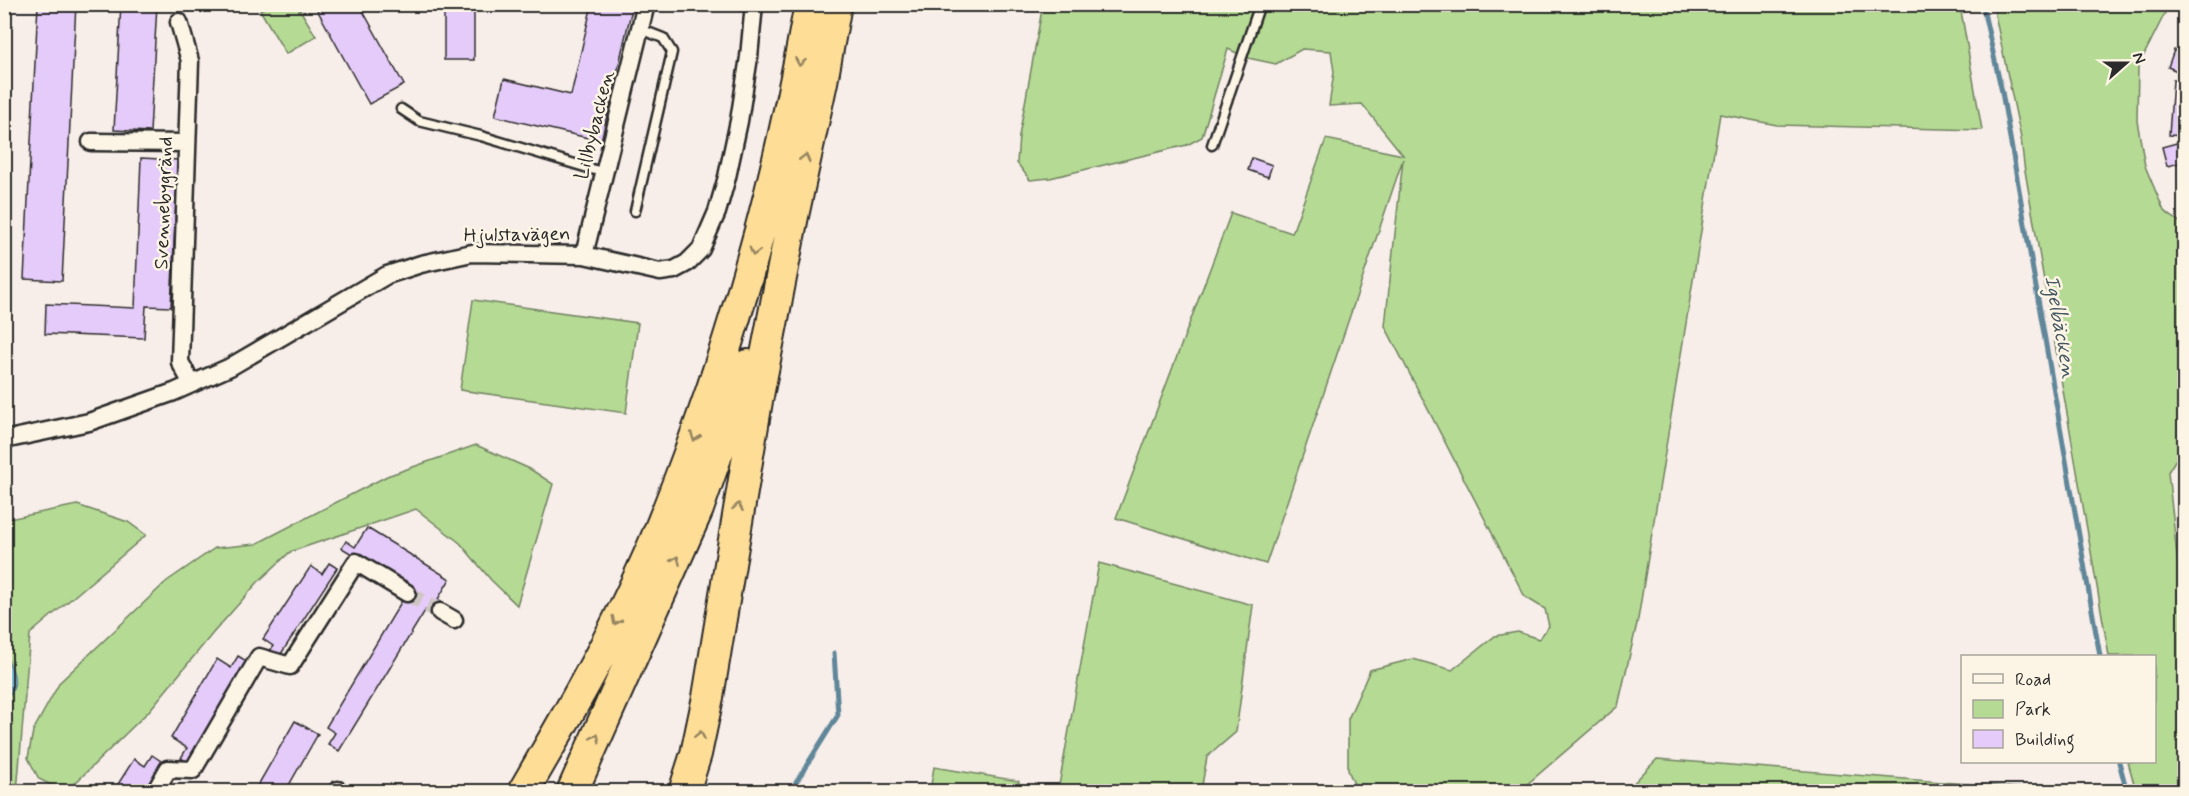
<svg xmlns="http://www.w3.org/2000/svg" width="2189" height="796" font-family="Mynerve,sans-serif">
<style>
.green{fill:#b5da94;stroke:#708260;stroke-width:1.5}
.water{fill:#81c2e2;stroke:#5f8699;stroke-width:1.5}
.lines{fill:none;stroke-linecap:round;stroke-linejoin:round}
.stream{stroke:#5f8699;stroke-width:5}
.building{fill:#e5cbfa;stroke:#2b2b2b;stroke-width:1.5}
.street-tunnel{stroke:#cec6c3;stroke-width:16;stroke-dasharray:16 8;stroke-linecap:butt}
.lane-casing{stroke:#2b2b2b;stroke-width:13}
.street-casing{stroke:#2b2b2b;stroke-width:21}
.highway-casing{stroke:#2b2b2b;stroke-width:34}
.lane{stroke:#fcf5e5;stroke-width:8}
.street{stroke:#fcf5e5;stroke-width:16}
.highway{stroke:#fedd96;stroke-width:30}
.oneway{stroke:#948460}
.labels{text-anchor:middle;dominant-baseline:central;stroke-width:5;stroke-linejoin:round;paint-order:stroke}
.street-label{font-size:20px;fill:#2b2b2b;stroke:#fcf5e5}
.water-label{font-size:21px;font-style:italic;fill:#455862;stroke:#fcf5e5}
</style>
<rect width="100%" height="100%" fill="#f7ede9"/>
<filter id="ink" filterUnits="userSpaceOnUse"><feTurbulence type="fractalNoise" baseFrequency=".0167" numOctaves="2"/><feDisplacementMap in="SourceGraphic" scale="12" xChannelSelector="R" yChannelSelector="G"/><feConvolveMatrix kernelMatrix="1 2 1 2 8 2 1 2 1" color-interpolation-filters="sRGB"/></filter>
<g filter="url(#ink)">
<!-- green -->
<path class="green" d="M1043,4l917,1 22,125 -205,-5 -57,-11 -82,505 -20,87 -100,86 -161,-1 -9,-21v-51l22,-49 43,-11 39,11 43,-34 23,-4 21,7 10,-13 -4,-17 -20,-12 -140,-271 18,-167 -137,405 -150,-46 115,-305 61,20 34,-94 77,16 -41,-51 -33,2 5,-34 -3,-21 -29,-2 -26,15 -28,-6 -20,-9 -26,88 -15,8 -137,33 -20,2 -13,-17 2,-27z
M269,5h28l19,31 -30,18 -26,-44z
M1993,5h176l-31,62 -1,54 8,45 19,45 20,14v154l-2,4 2,2v61l-16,26 16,148v171h-48l-8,-29h26v-106h-45l-85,-491 -3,-27z
M473,300l165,23 -12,90 -166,-23z
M476,445l54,24 23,15 -36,121 -26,-25 -31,-37 -44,-34 -126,43 -32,30 -45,51 -64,78 -82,80h-4l-24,-12 -11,-21 5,-27 27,-49 107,-101 48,-33 41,-4 131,-68z
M77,505l51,17 18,13 -116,99 -13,158 -13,-1v-271z
M1099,563l154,42 -17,127 -29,25 -6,34h-143z
M1657,759l396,32h-427z
M934,767l85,14 -2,10h-87z"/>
<!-- water -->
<path class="water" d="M4,652c9,17 18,33 1,48z"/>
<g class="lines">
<!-- stream -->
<path class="stream" d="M1982,4l20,88 98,564
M2119,762l8,30
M790,792l48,-77 -4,-62"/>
</g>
<!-- building -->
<path class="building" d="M38,4h38l-14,277 -38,-2z
M121,4h36l-7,128 -36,-2z
M314,4h45l45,81 -35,19z
M444,4h30v56h-30z
M592,4h41l-32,137 -106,-25 9,-37 67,16z
M2174,50l10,4v20l-16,-7z
M2173,80l11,1v55l-15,-1z
M2184,141v21l-17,4 -5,-19z
M141,158l37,2 -7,147 -25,-1 -2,32 -99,-4 1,-30 89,4z
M1252,158l20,7 -4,12 -20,-7z
M2184,477v16l-7,-5z
M367,528l83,51 -12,20 7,5 -8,12 -11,-7 -87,142 -11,-7 7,-11 -9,-6 83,-138 -67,-41 4,-7 9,6z
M329,563l8,5 -58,89 -9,-6 3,-5 -10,-7 48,-73 11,8z
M238,656l10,6 -59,101 -8,-5 6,-10 -16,-10 46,-79 14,9z
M295,721l23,13 -33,58h-31z
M152,755l12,8 -18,29h-33l21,-33 11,7z"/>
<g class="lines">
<!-- street-tunnel -->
<path class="street-tunnel" d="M407,593l33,19"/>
<!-- lane casing -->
<g class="lane-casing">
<path id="lane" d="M401,109l18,12 62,15 124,37
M1212,145l48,-141
M635,211l37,-159 -9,-14 -23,-9"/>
</g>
<!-- street casing -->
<g class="street-casing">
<path id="street" d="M179,22l11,39 -10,301 12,22
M91,142l96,1
M584,255l62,-251
M4,440l85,-18 85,-30 56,-25 157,-92 34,-11 51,-11 112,2 76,17 14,-2 13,-7 14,-14 16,-37 10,-35 12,-56 10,-64 5,-53
M440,612l14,8
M155,792l13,-23 25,1 66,-113 31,9 66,-104 51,31
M336,792l2,-2"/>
</g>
<!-- highway casing -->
<g class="highway-casing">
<path id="highway" d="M523,792c42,-72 86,-148 120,-224 20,-43 36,-87 52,-131 51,-140 89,-285 115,-433
M572,792l126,-283 50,-144
M684,792l12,-38 12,-57 49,-296 36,-185 29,-134 14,-78"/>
</g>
<!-- lane -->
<use href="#lane" class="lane"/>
<!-- street -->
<use href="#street" class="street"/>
<!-- highway -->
<use href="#highway" class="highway"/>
</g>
<!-- one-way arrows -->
<defs><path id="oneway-chevron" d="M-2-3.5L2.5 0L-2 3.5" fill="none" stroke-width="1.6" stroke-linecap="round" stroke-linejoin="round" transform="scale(1.5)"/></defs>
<g class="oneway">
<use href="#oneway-chevron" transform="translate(800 62) rotate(100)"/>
<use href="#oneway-chevron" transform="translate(805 158) rotate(-77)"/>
<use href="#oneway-chevron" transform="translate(754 252) rotate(106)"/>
<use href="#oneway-chevron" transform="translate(695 437) rotate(110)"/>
<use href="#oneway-chevron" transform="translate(738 507) rotate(-80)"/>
<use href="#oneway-chevron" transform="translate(676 560) rotate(-67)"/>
<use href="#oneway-chevron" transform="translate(616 621) rotate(117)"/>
<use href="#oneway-chevron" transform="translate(700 735) rotate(-78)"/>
<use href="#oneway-chevron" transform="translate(596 738) rotate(-65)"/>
</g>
</g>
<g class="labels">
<!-- street labels -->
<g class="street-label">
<text transform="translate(595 125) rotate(-76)">Lillbybacken</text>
<text transform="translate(164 203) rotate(-88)">Svennebygränd</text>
<text transform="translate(517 235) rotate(-1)">Hjulstavägen</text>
</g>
<!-- water labels -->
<g class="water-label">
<text transform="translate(2060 327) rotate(80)">Igelbäcken</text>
</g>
</g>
<!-- margin -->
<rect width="2189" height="796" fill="none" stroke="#fcf5e5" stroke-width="24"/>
<rect x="12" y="12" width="2165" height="772" fill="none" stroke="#2b2b2b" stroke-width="2" filter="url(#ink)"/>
<!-- legend -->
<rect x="1961" y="655" width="195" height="108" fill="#fcf5e5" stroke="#a8a49b" stroke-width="1.5"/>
<rect x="1973" y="674" width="30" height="9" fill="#fcf5e5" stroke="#a8a49b" stroke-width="1.5"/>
<text x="2015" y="685" font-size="18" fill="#2b2b2b">Road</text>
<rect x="1973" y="700" width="30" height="18" fill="#b5da94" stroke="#a8a49b" stroke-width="1.5"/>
<text x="2015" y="715" font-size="18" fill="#2b2b2b">Park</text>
<rect x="1973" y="730" width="30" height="18" fill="#e5cbfa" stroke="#a8a49b" stroke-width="1.5"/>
<text x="2015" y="745" font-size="18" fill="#2b2b2b">Building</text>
<!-- north arrow -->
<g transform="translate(2126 63) rotate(69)" stroke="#fcf5e5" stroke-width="4.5" paint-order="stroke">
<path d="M0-4.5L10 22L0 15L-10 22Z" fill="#2b2b2b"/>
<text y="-9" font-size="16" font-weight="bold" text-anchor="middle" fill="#2b2b2b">N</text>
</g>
</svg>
